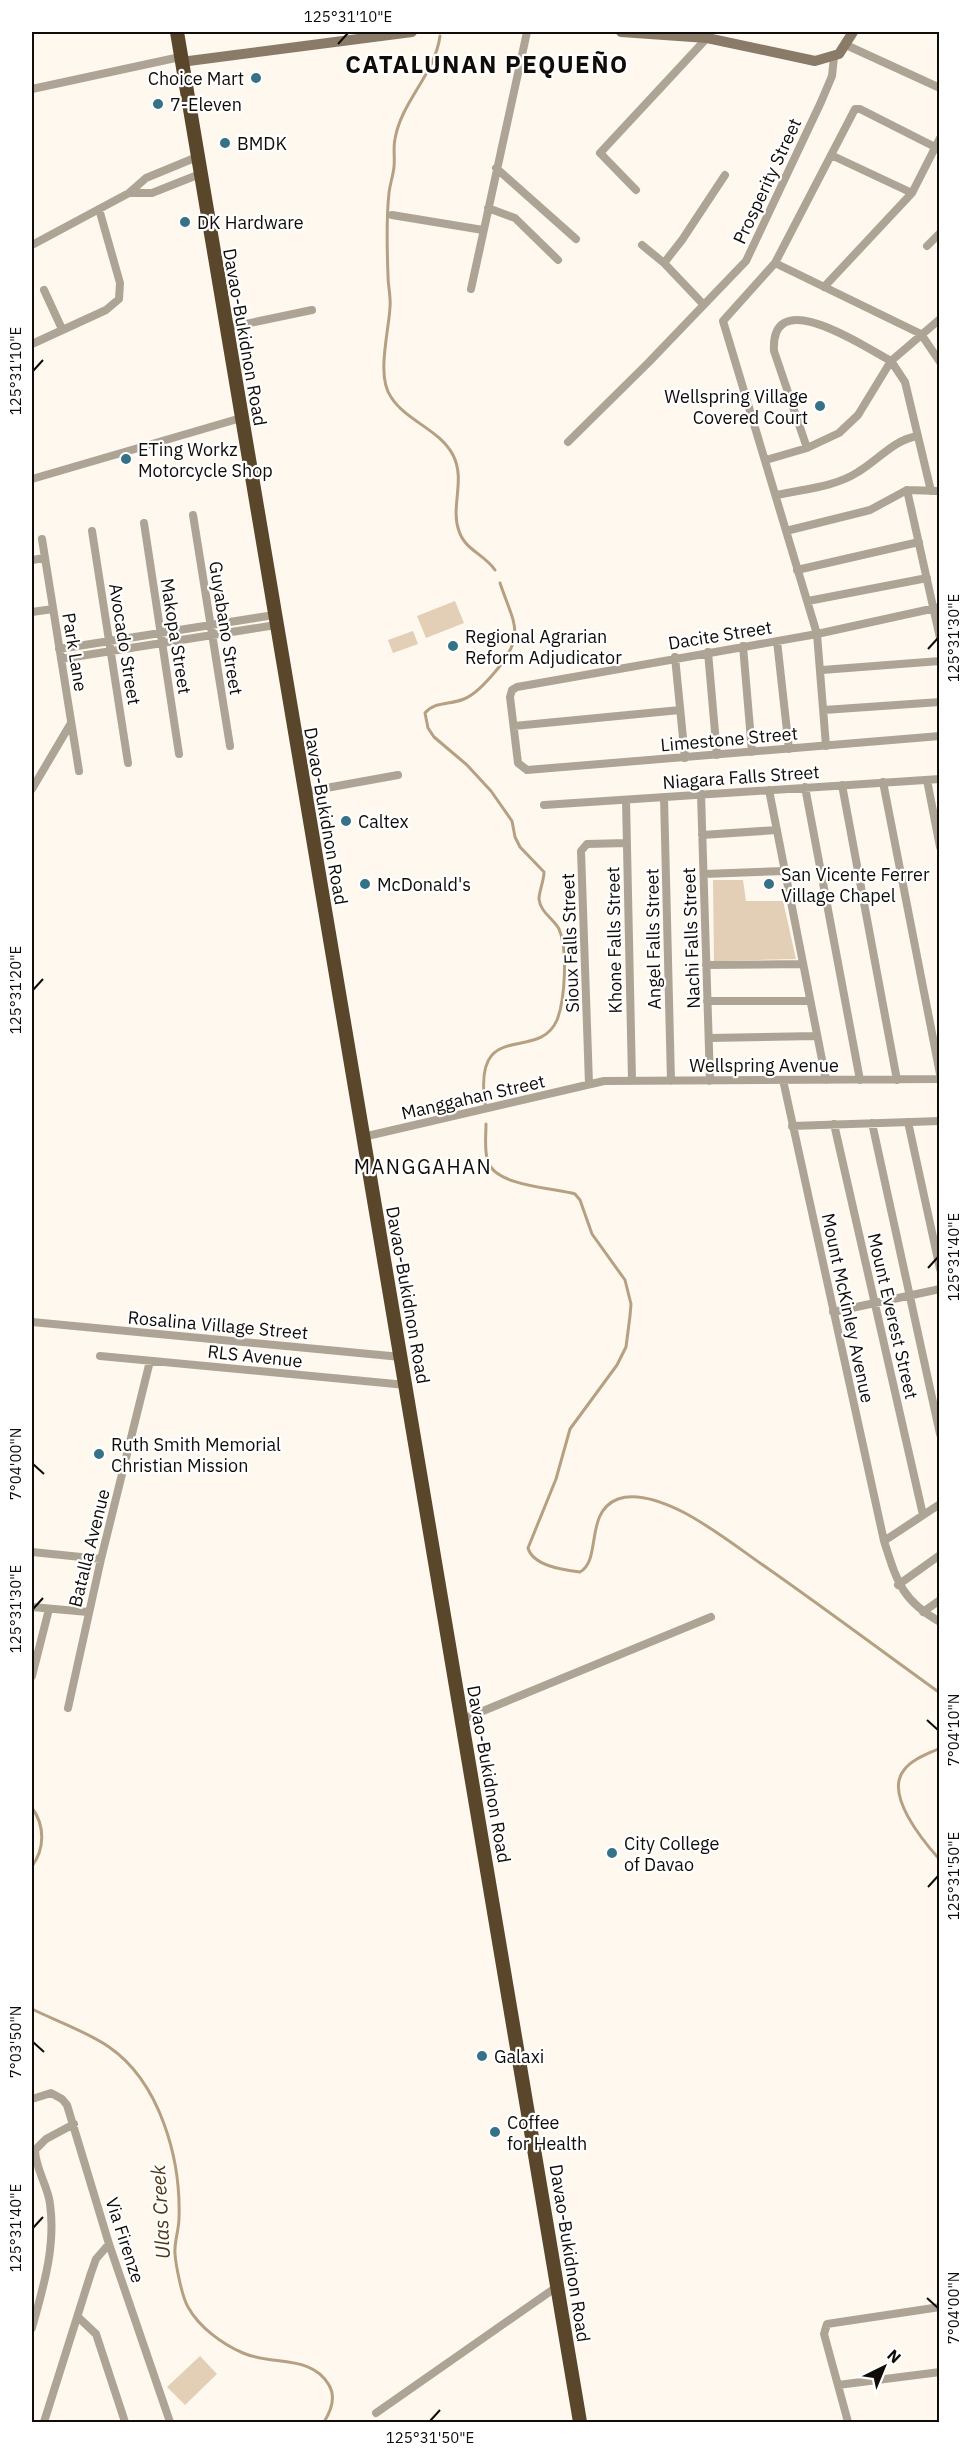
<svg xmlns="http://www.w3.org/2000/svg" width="971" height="2454" font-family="'IBM Plex Sans',sans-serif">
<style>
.green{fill:#e2cfb5}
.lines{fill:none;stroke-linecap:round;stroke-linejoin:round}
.stream{stroke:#b6a082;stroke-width:3}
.street{stroke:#aea496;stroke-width:8}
.secondary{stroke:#8a7b68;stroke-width:10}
.highway{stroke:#59462b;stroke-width:14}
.ticks{fill:none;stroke:#0f0c09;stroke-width:2}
.poi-dot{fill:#357288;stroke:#fff;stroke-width:2}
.labels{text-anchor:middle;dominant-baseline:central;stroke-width:4.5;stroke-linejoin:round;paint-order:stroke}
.poi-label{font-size:18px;fill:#0f0c09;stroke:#fff;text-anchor:start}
.street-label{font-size:18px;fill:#0f0c09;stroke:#fff}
.neighbourhood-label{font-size:20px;letter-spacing:1.5px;fill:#0f0c09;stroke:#fff}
.water-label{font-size:20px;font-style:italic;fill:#503711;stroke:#fff}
.district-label{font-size:24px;font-weight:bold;letter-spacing:1.5px;fill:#0f0c09;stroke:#fff}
.neatline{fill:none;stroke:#0f0c09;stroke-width:2}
.ticks-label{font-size:15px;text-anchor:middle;fill:#0f0c09}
</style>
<rect width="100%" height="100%" fill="#fef8ef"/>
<!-- green -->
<path class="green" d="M455,601l9,22 -38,15 -9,-22z
M413,631l5,13 -25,9 -5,-13z
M713,880h30l3,21h37l13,58 -82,2z
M200,2356l17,18 -32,31 -18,-18z"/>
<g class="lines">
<!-- stream -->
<path class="stream" d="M440,36c-5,38 -39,66 -45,103 -2,9 0,19 -1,28 -1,9 -4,17 -5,26 -3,27 -2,56 -1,82 0,11 3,22 2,32 -1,24 -14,69 1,90 15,24 48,32 62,58 13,25 -3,52 6,76 6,19 25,23 36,39
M485,1104c-12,-88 53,-40 72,-84 8,-20 11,-71 2,-91 -5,-10 -19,-17 -20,-30 0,-8 5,-18 5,-27l-24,-25 -5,-10 -3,-16 -21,-30 -24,-26 -33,-28 -6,-9 -3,-15c10,-12 25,-8 39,-14 12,-5 22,-17 31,-27 32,-38 19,-47 5,-89
M486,1124c0,12 -2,27 2,38 8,24 66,26 87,32l5,6 12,34 33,46 6,24 -1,12 -4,31 -9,18 -47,64 -14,50 -28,69c5,18 36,22 52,24 22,-12 4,-60 38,-73 20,-7 47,4 65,13 31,16 59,39 87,58 57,40 113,82 170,123
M940,1748c-12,6 -28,11 -36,22 -20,24 19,71 36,90
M32,1808c13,17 13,41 0,58
M32,2009c24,12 54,22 77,38 51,35 72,112 70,171 0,12 -5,24 -4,36 1,12 7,43 13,53 11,20 34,37 55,46 29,13 68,1 86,32 7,12 2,26 -5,37"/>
<!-- street -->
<path class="street" d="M846,45l94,43
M32,89l148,-32
M831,155l81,38
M496,168l80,71
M636,190l-36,-37 107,-115
M129,193h23l48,-19
M488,208l27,10 43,42
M392,215l91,15
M32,245l97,-52 17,-15 51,-21
M642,245l22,18 39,41
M927,246l13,-13
M664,263l18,-23 43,-65
M775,263l146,71 19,28
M824,287l88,-94 28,-55
M471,289l56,-257
M44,290l18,39
M226,328l86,-18
M32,344l74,-34 13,-11 1,-16 -21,-74
M568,442l80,-79 98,-102 75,-159 11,-26 2,-19
M807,448l-33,-97c-4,-69 92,-3 117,10l14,21 26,109
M766,460l41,-12 32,-15 19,-18 33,-54 49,-42
M32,479l209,-61
M907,490l33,148
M777,495c27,-6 58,-8 81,-23 22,-13 34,-31 59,-36
M193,515l37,231
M144,523l35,231
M92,531l36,232
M786,531l84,-21 37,-20 33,1
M42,539l37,232
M32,560l13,-2
M797,570l122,-28
M808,601l119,-23
M940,607l-123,27 -300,53 -5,3 -2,7 8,66 9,7 413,-34
M32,612l21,-3
M777,641l12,108
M743,646l9,106
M59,649l215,-34
M708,652l9,103
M675,657l10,101
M61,659l215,-34
M822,670l118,-9
M824,710l116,-8
M514,726l166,-16
M826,746l-9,-112 -94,-313 52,-58 80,-154h5l75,38
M927,780l13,67
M883,782l57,292
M842,785l55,295
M805,787l55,293
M32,789l39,-66
M769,790l57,290
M304,792l94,-17
M701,794l9,287
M664,797l7,284
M626,800l6,280
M544,805l396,-26
M702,835l75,-5
M704,874l81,-3
M706,965l97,-1
M707,1001h103
M709,1038l108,-2
M783,1080l101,461c13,40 17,59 56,81
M589,1084l-8,-233 6,-7 40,-1
M908,1122l32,147
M872,1123l68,311
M834,1124l89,391
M792,1126l148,-5
M363,1137l241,-56 336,-2
M833,1312l107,-23
M32,1322l369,35
M100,1356l306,29
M884,1541l56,-37
M32,1552l69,7
M898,1585l42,-30
M32,1607l56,5
M923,1612l17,-12
M32,1676l17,-67
M68,1708l33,-149 49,-198
M461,1720l250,-103
M32,2099l19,-6 11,6 5,6 42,139 61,178
M78,2317l18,17 29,88
M32,2328c11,-40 24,-81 18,-124 -2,-18 -15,-36 -15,-54l11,-11 28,-15
M838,2385l102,-13
M376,2413l182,-127
M44,2422l47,-149 5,-14 13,-15
M848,2422l-24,-88 3,-10 113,-17"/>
<!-- secondary -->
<path class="secondary" d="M621,32l86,6 108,23 24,-7 14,-22
M181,62l231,-30"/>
<!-- highway -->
<path class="highway" d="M177,32l403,2390"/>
</g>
<!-- ticks -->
<path class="ticks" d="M338,44l10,-11M33,371l10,-11M928,649l10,-11M33,990l10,-11M928,1268l10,-11M33,1464l11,10M33,1609l10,-11M927,1720l11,10M928,1887l10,-11M33,2042l11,10M33,2228l10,-11M927,2298l11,10M430,2421l10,-11"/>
<!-- markers -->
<g class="poi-dot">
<circle cx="256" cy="78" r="6"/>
<circle cx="158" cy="104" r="6"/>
<circle cx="225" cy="143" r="6"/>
<circle cx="185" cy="222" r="6"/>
<circle cx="820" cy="406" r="6"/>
<circle cx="126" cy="459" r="6"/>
<circle cx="453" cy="646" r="6"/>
<circle cx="346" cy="821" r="6"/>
<circle cx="365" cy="884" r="6"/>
<circle cx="769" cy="884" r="6"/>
<circle cx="99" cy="1454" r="6"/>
<circle cx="612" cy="1853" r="6"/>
<circle cx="482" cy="2056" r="6"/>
<circle cx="495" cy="2132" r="6"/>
</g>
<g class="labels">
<!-- poi labels -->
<g class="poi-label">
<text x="244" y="78" text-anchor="end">Choice Mart</text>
<text x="170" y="104">7-Eleven</text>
<text x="237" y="143">BMDK</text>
<text x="197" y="222">DK Hardware</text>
<text x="808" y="396" text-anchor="end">Wellspring Village<tspan x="808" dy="21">Covered Court</tspan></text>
<text x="138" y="449">ETing Workz<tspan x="138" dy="21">Motorcycle Shop</tspan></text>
<text x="465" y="636">Regional Agrarian<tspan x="465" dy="21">Reform Adjudicator</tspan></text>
<text x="358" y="821">Caltex</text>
<text x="781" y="874">San Vicente Ferrer<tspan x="781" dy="21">Village Chapel</tspan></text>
<text x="377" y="884">McDonald's</text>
<text x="111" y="1444">Ruth Smith Memorial<tspan x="111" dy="21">Christian Mission</tspan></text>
<text x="624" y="1843">City College<tspan x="624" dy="21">of Davao</tspan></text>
<text x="494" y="2056">Galaxi</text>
<text x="507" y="2122">Coffee<tspan x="507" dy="21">for Health</tspan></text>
</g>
<!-- street labels -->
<g class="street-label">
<text transform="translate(767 181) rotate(-65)">Prosperity Street</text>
<text transform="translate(245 337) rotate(80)">Davao-Bukidnon Road</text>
<text transform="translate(226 628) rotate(81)">Guyabano Street</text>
<text transform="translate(720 635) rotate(-9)">Dacite Street</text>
<text transform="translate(176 636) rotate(81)">Makopa Street</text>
<text transform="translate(125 644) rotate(81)">Avocado Street</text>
<text transform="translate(75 652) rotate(81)">Park Lane</text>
<text transform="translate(729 739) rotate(-5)">Limestone Street</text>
<text transform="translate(741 777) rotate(-4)">Niagara Falls Street</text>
<text transform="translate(326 816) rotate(80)">Davao-Bukidnon Road</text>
<text transform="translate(691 938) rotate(-92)">Nachi Falls Street</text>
<text transform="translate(653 939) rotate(-91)">Angel Falls Street</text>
<text transform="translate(614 940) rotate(-91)">Khone Falls Street</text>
<text transform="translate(570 943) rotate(-92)">Sioux Falls Street</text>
<text x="764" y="1065">Wellspring Avenue</text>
<text transform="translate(473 1097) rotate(-13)">Manggahan Street</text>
<text transform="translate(408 1295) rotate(80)">Davao-Bukidnon Road</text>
<text transform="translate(848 1308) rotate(78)">Mount McKinley Avenue</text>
<text transform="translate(893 1316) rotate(77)">Mount Everest Street</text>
<text transform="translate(218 1325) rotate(5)">Rosalina Village Street</text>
<text transform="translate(255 1356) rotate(6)">RLS Avenue</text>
<text transform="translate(89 1548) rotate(-76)">Batalla Avenue</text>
<text transform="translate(489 1774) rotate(80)">Davao-Bukidnon Road</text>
<text transform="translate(125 2240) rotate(72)">Via Firenze</text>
<text transform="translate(570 2253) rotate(81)">Davao-Bukidnon Road</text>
</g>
<!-- neighbourhood labels -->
<g class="neighbourhood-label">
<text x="423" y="1166">MANGGAHAN</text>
</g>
<!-- water labels -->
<g class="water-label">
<text transform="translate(160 2212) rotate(-93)">Ulas Creek</text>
</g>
<!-- district labels -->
<g class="district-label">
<text x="487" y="64">CATALUNAN PEQUEÑO</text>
</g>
</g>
<!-- border -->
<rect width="971" height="2454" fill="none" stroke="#ffffff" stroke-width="66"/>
<!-- north arrow -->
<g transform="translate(884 2367) rotate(43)" stroke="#ffffff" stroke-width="4.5" paint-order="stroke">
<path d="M0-4.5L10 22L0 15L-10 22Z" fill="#0f0c09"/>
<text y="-9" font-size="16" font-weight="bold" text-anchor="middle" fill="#0f0c09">N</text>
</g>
<rect x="33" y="33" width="905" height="2388" class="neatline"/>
<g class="ticks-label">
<text x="348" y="22">125°31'10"E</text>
<text transform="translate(16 371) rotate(-90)" y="5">125°31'10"E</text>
<text transform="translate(954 638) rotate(-90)" y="5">125°31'30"E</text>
<text transform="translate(16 990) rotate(-90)" y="5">125°31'20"E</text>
<text transform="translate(954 1257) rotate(-90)" y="5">125°31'40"E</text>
<text transform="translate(16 1464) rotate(-90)" y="5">7°04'00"N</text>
<text transform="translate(16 1609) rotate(-90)" y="5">125°31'30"E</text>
<text transform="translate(954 1730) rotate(-90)" y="5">7°04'10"N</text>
<text transform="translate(954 1876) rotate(-90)" y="5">125°31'50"E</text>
<text transform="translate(16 2042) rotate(-90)" y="5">7°03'50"N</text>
<text transform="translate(16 2228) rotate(-90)" y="5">125°31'40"E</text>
<text transform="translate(954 2308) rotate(-90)" y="5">7°04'00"N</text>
<text x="430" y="2443">125°31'50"E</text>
</g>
</svg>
